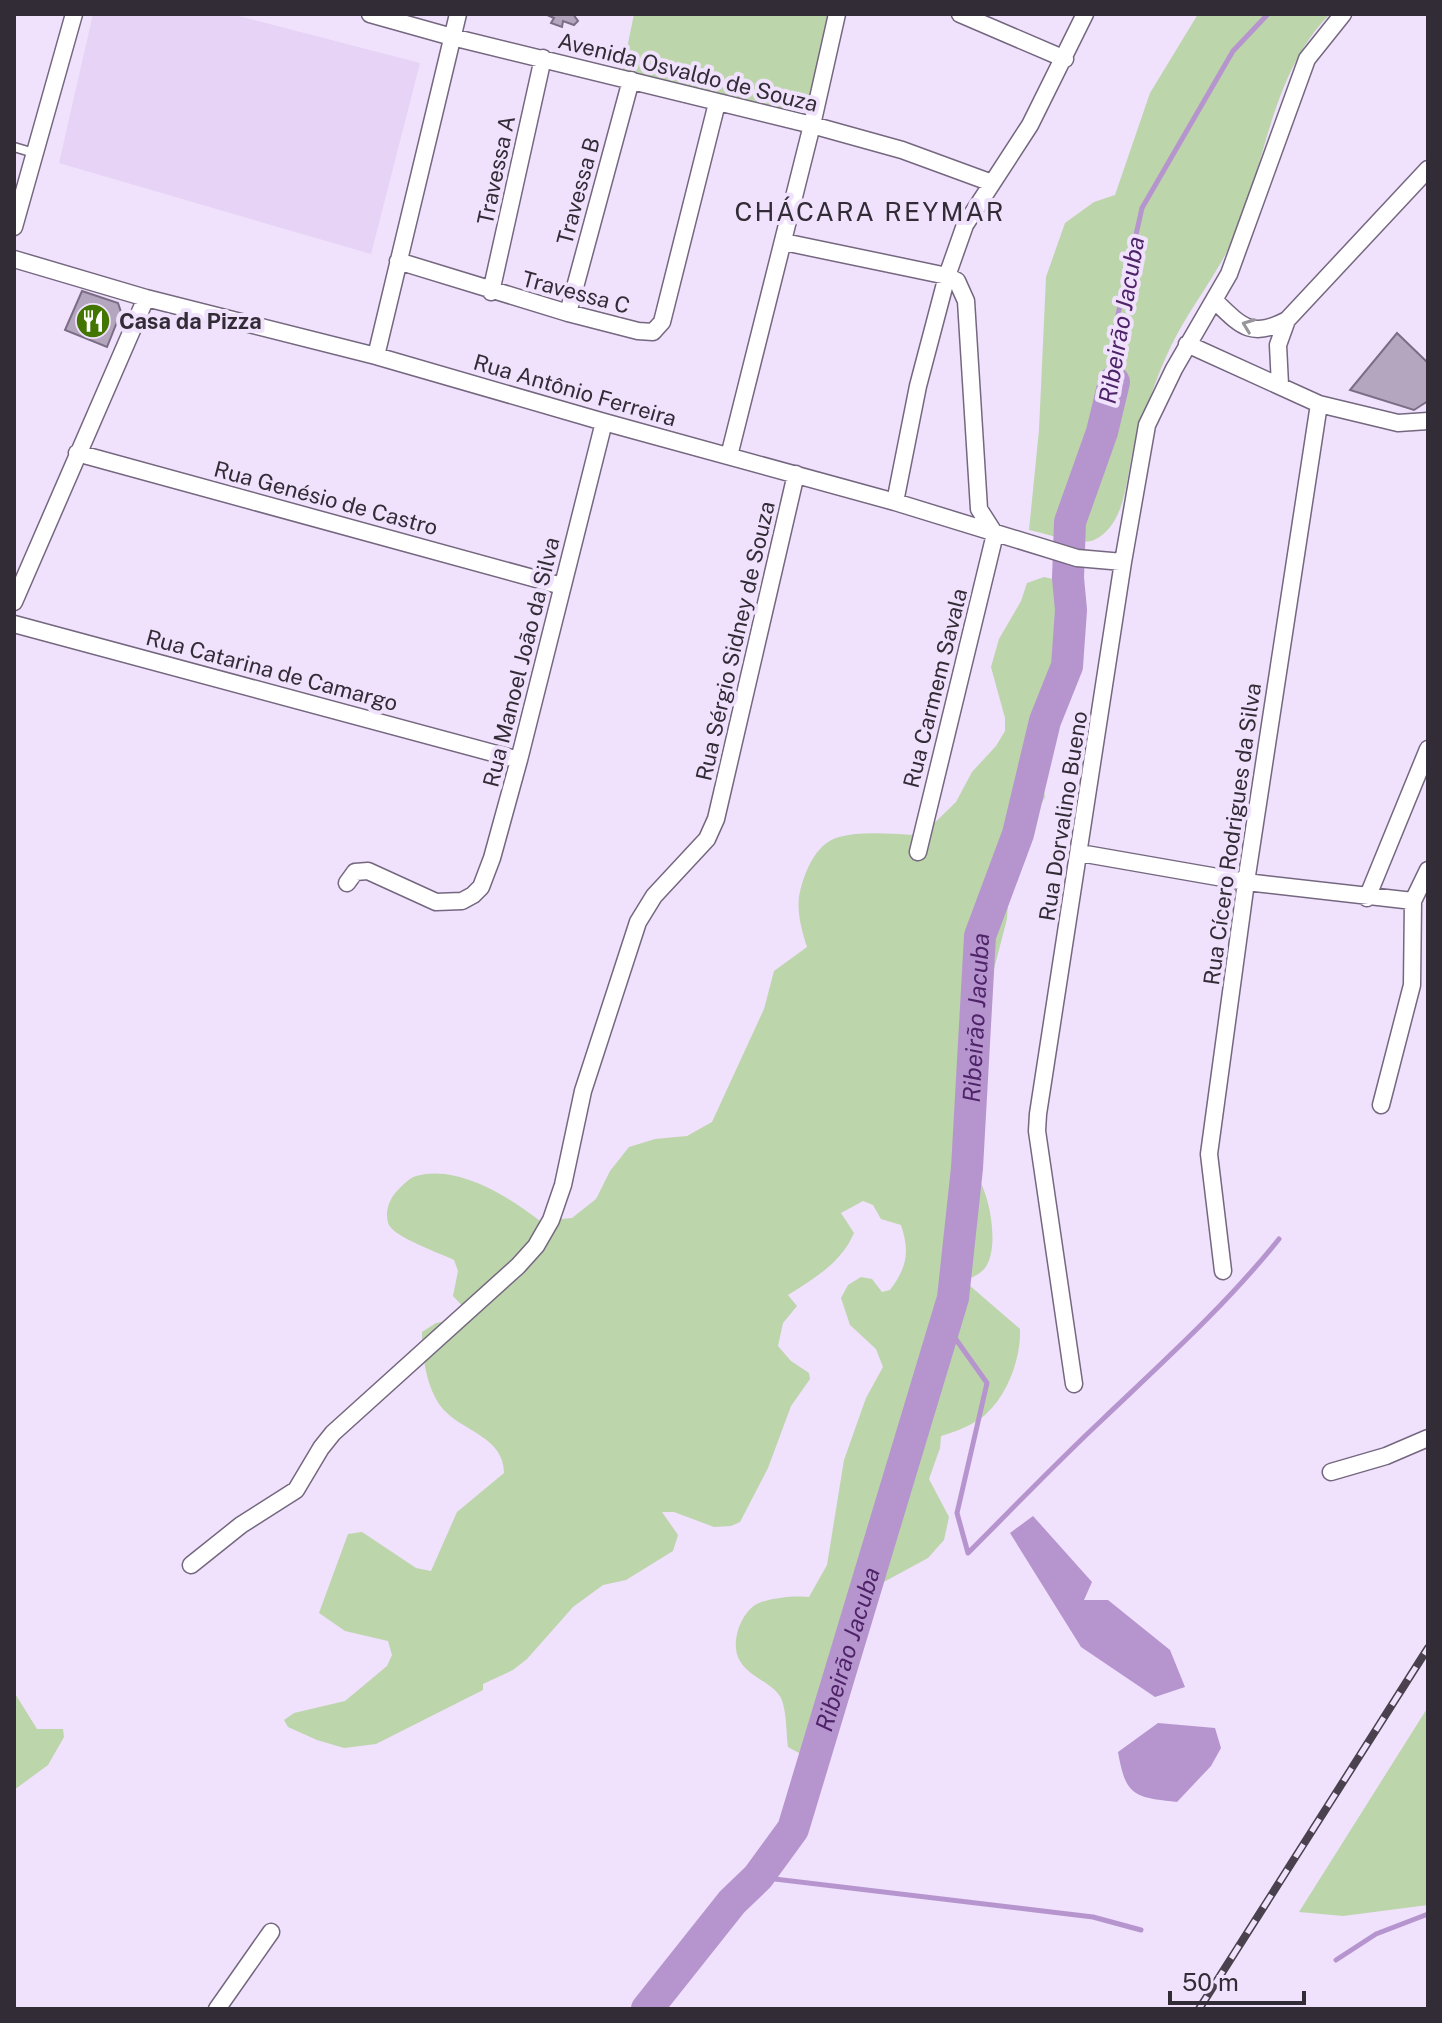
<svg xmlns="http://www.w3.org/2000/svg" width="1442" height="2023" font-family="'Public Sans',sans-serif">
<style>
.built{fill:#e6d3f5}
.green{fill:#bcd5ab}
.water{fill:#b695cf}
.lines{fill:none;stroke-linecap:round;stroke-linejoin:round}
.stream{stroke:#b695cf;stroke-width:5}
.river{stroke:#b695cf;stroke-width:32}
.building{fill:#b5a6c0;stroke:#7b6d85;stroke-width:2}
.service-casing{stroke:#74677f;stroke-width:11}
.minor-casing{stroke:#74677f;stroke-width:19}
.service{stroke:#fff;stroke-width:8}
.minor{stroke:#fff;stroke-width:16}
.rail-casing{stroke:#49424e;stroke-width:8}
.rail{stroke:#f0e1fc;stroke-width:5;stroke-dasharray:15;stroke-linecap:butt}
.oneway{stroke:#98969a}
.labels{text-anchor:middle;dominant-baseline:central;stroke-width:8;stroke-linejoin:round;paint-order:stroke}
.street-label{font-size:22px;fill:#322c36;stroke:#f0e1fc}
.poi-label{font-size:22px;font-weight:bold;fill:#322c36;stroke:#f0e1fc;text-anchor:start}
.water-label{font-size:24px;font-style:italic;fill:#4e2368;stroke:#f0e1fc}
.quarter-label{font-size:26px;letter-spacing:2px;fill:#322c36;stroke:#f0e1fc}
</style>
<rect width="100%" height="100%" fill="#f0e1fc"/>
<!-- built -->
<path class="built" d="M93,14h138l189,49 -49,191 -312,-91z"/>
<!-- green -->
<path class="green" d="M634,14h198l-19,77 -4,9 -18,12 -169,-39z
M1198,14h132c-58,58 -64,148 -95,221 -17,39 -45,72 -64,111 -15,31 -25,64 -36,96 -9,31 -7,82 -41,98 -14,6 -49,-7 -65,-10l10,-100 7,-153 19,-54 29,-21 21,-7 35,-102z
M1044,577l13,3 7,10 1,19 -10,65 -13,31 -6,31 9,61c-8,18 -23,26 -30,46l5,11h3l-14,32 -2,33 -23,88 -12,34 -5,54 9,80c14,18 24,73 9,93 -4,5 -10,8 -16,11v6l51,44c1,29 -12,65 -34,85 -10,10 -31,18 -45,22l-1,12 -11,31 20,38 -5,23 -16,18 -48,26 -10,13 -8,20 -8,59 -18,58 -37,19 -11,-6c-2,-14 -1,-35 -7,-49 -9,-16 -31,-20 -41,-37 -10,-16 -1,-45 15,-56 11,-7 41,-10 54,-8l18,-32 17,-105 22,-62 17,-31 -7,-18 -26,-24 -9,-27 7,-13 13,-8 11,2 10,13 8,-2c17,-23 20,-38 11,-65l-20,-6 -8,-14 -10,-4 -22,12 13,20c-13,30 -39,45 -66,62l9,11 -14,17 -5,23 13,15 18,12 1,6 -19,27 -23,62 -28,54 -9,4 -17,1 -40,-15h-12l16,23 -5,16 -47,29 -23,5 -30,22 -46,52 -14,11 -30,14v6l-107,54 -32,4 -27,-8 -29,-13 -4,-7 10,-7 51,-12 42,-35 5,-11 -4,-14 -43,-10 -26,-18 29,-79 14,-2 54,36 15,3 26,-59 47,-39c0,-34 -37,-41 -57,-60 -20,-18 -25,-56 -25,-81l14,-9 36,-7 -19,-20 5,-25 -4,-11c-14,-7 -58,-22 -65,-35 -5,-11 0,-26 8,-34 5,-5 12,-13 19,-15 42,-12 93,21 124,45l32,-3 24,-19 14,-28 19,-24 26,-8 32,-3 25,-14 52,-113 10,-38 33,-24c-5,-16 -10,-33 -8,-50 4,-22 16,-54 40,-60 26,-7 56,-2 83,-2l34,-33 16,-30 24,-26 9,-15v-13l-14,-51 8,-28 22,-38 6,-18z
M14,1692l23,37h26l1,8 -16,28 -34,25z
M1428,1707v198l-85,11 -44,-4z"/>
<!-- water -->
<path class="water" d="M1033,1516l59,66 -8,18h24l62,50 15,37 -30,10 -74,-50 -71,-114z
M1158,1723l57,5 6,20 -10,18 -34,36c-43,-5 -51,-5 -59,-50z"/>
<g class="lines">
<!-- stream -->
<path class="stream" d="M1114,382l-2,-41 30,-133 91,-157 35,-37
M945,1324l42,59 -30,130 11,40c45,-45 89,-91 135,-134 62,-59 123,-114 176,-180
M758,1877l335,40 48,13
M1336,1960l40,-26 52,-20"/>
<!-- river -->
<path class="river" id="s1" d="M647,2009l85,-107 26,-25 35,-48 160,-531 14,-130 13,-232 38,-102 27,-113 22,-55 4,-56 -3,-32 2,-56 32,-90 12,-50"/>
</g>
<!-- building -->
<path class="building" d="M545,14h28l5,7 -4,4 -11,-4 -1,6 -11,-4 3,-5z
M82,291l36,12 3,9 -14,35 -42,-17z
M1397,333l31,30v38l-14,9 -64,-20z"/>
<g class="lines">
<!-- service casing -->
<g class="service-casing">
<path id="service" d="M14,147l20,6"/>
</g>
<!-- minor casing -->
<g class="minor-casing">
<path id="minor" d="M370,14l82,23 360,88 90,25 90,33
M960,14l105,45
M14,227l60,-213
M784,242l163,34 10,5 9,20 13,208 16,25 -77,318
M14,259l132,39 230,58 228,66 291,80 182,56 46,4
M398,261l170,52 70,18 15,1 9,-10 55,-219
M491,292l52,-234
M1214,300c27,26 37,39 73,20
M568,313l63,-233
M1187,344l132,60 79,19 30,-2
M376,356l82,-342
M1280,385l-2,-40 9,-25 141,-151
M77,453l485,133
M729,456l83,-331 25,-111
M895,502l23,-116 29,-110 18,-51 65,-100 55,-111
M14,602l132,-304
M14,624l505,136
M1080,853l166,29 167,19
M347,883l8,-11 13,-1 68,31 26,-1 11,-6 8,-8 11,-29 27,-98 85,-338
M1367,898l61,-149
M1381,1105l31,-120 1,-84 15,-31
M1223,1271l-14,-117 37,-272 73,-478
M1074,1384l-37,-253 1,-17 85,-552 24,-137 27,-56 55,-95 78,-215 36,-45
M1331,1472l55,-16 42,-18
M191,1565l50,-40 55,-35 25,-42 12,-15 185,-167 18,-20 15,-26 12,-35 20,-94 55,-169 16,-26 53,-57 9,-20 80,-345
M217,2009l54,-77"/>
</g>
<!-- service -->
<use href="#service" class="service"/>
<!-- minor -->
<use href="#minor" class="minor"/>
<!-- rail casing -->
<g class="rail-casing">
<path id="rail" d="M1199,2009l229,-361"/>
</g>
<!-- rail -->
<use href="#rail" class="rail"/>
</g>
<!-- one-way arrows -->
<defs><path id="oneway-chevron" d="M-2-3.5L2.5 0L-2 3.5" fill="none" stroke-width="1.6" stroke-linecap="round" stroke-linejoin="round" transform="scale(2)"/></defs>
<use class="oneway" href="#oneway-chevron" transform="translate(1248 325) rotate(-159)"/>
<!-- icons -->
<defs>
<g id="restaurant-disc" transform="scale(1.8)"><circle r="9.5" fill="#437600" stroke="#f0e1fc"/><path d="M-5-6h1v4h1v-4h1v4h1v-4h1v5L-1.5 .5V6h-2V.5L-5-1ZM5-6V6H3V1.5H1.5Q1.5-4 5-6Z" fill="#fff"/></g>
</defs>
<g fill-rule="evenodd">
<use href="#restaurant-disc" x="93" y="321"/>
</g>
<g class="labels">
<!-- street labels -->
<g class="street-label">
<text transform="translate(688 72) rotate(14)">Avenida Osvaldo de Souza</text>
<text transform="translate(496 170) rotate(-78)">Travessa A</text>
<text transform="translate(578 191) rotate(-75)">Travessa B</text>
<text transform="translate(576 292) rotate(15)">Travessa C</text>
<text transform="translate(575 390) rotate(16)">Rua Antônio Ferreira</text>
<text transform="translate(326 498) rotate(15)">Rua Genésio de Castro</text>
<text transform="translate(735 641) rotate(-77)">Rua Sérgio Sidney de Souza</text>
<text transform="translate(521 662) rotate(-76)">Rua Manoel João da Silva</text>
<text transform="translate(272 670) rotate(15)">Rua Catarina de Camargo</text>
<text transform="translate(935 688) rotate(-76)">Rua Carmem Savala</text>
<text transform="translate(1063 816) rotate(-81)">Rua Dorvalino Bueno</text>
<text transform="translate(1232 834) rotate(-82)">Rua Cícero Rodrigues da Silva</text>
</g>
<!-- poi labels -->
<g class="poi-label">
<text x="119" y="321">Casa da Pizza</text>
</g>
<!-- water labels -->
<g class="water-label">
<text transform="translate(1121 320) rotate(-80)">Ribeirão Jacuba</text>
<text stroke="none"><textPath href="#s1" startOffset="1068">Ribeirão Jacuba</textPath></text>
<text stroke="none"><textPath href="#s1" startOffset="420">Ribeirão Jacuba</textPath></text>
</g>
<!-- quarter labels -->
<g class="quarter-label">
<text x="870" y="211">CHÁCARA REYMAR</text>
</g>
</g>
<!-- border -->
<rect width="1442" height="2023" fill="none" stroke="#322c36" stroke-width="32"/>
<!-- scale -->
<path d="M1170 1991v12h134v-12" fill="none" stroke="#322c36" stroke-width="4"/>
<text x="1182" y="1991" font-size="24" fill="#322c36" stroke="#f0e1fc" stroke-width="6" paint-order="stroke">50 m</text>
</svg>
